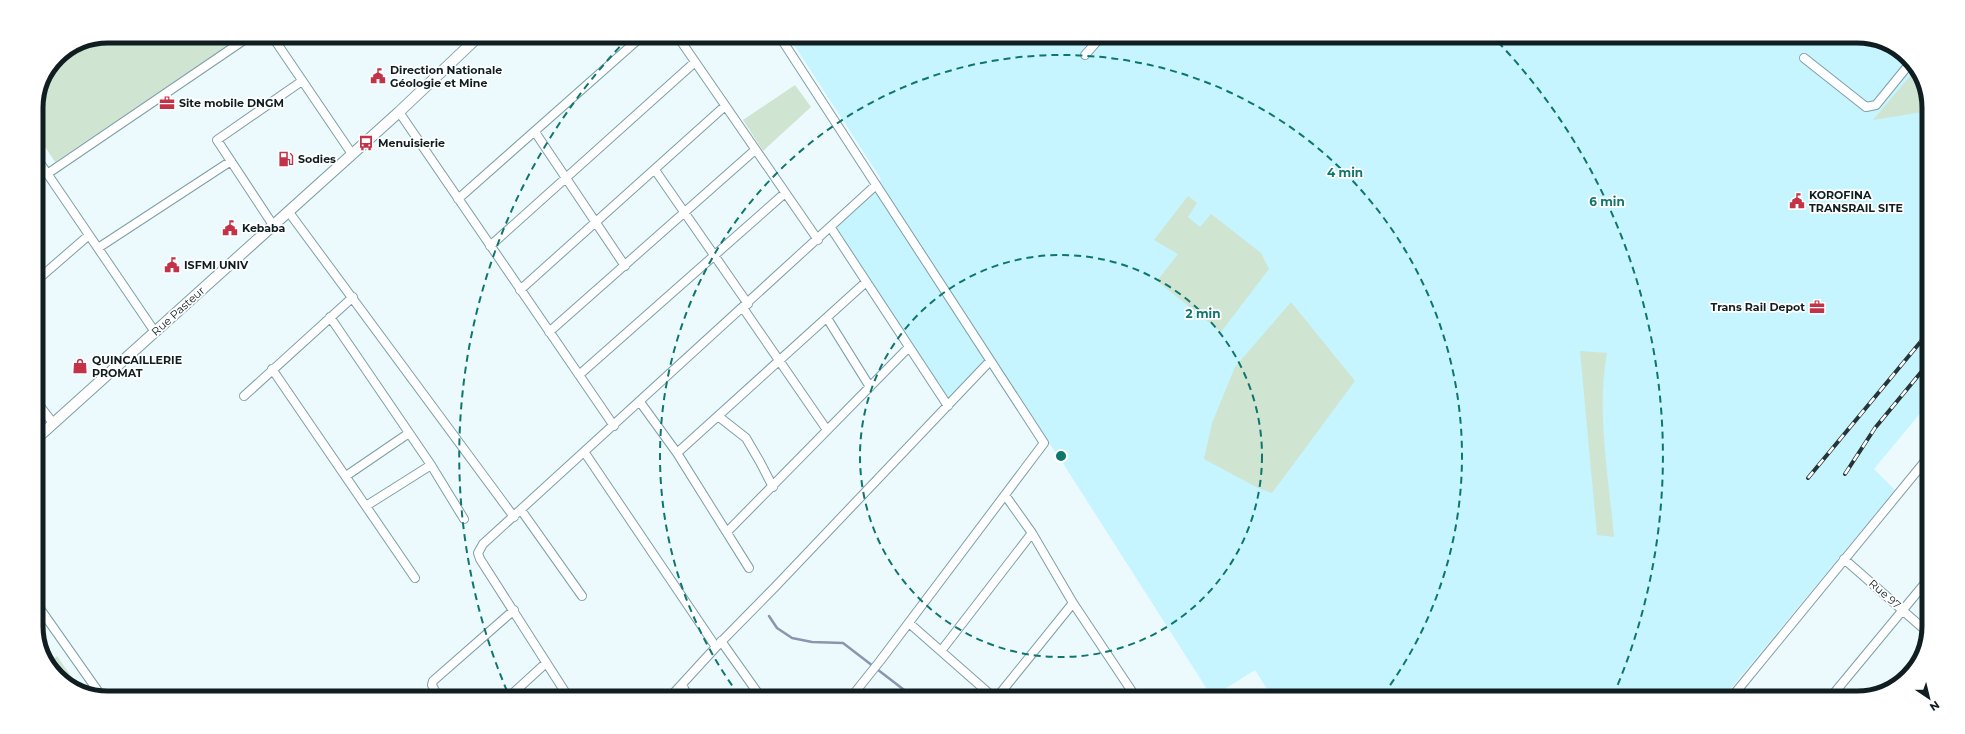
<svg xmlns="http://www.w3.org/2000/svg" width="1965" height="734" font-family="Montserrat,sans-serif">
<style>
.built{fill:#c6f4ff}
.green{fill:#cfe5d2}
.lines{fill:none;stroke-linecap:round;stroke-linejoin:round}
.stream{stroke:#8d94ad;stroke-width:2.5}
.minor-casing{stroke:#7e9fa7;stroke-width:10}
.major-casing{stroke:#7e9fa7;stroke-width:12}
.minor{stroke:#fff;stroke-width:8}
.major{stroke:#fff;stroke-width:10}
.rail-casing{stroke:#273538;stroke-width:4}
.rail{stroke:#fff;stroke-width:2.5;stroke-dasharray:8;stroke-linecap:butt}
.ring{fill:none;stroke:#0f766e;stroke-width:2;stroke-dasharray:7 5}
.labels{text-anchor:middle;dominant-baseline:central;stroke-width:3.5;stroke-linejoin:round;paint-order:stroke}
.poi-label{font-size:11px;font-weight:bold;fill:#101e21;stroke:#fff;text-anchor:start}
.street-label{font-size:11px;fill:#101e21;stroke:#fff}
.rim{fill:none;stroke:#101e21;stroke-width:5}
.centre{fill:#0f766e;stroke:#fff;stroke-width:2}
.ring-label{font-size:12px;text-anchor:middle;font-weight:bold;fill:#0f766e;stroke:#fff;stroke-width:3.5;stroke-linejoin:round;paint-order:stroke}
</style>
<rect width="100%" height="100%" fill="#ecfafe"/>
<!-- built -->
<path class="built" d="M789,37l1091,3 34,24 15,39 -2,302 -53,64 21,21 -172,208 -451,-1 -17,-27 -43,27 -146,-229 -73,-109 -44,48 -119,-182 51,-46z"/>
<!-- green -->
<path class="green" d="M108,36h134l-187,126 -19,-29v-30l21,-46 24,-16z
M1916,69l13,34v8l-56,9z
M795,85l16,22 -48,44 -20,-31z
M1188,196l9,7 -9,14 12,10 11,-13 50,39 8,16 -48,63 -64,-51 21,-27 -24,-14z
M1291,302l64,79 -83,112 -14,-5 -54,-29 8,-36 23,-56z
M1580,351l27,2c-11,56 2,127 7,184l-17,-2z
M57,656l26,37 -32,-23 -2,-6z"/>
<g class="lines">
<!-- stream -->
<path class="stream" d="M769,616l8,12 15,10 20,4 31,1 69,53"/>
<!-- minor casing -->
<g class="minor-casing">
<path id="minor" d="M272,36l80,118
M678,37l140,203
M780,37l264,406 -164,218 -28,35
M1085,55l15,-17
M1804,58l62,49 10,-2 35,-43
M399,112l215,314
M535,132l90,134
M36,157l119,175
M655,170l93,134
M47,174l203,-138
M458,199l183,-162
M288,211l226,306
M273,225l-56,-85 85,-59
M831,228l117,178
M490,246l205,-184
M98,248l133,-87
M36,281l53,-46
M520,290l205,-184
M743,308l84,122
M330,317l101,148 33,54
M827,318l43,69
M549,332l206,-182
M272,369l143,209
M579,375l206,-182
M244,396l109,-99
M36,401l17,22
M640,402l37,51 72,115
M718,416l28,22 14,24 13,25
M585,453l131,194
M677,453l189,-171
M346,476l63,-43
M366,506l65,-41
M521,510l61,86
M727,532l182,-185
M1844,559l81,71
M36,603l64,91
M1073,603l62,93
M909,623l83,73
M721,641l39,55
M941,651l91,-118 -27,-38
M682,685l6,11
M437,695l-5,-10 1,-4 81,-71
M511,695l35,-32
M567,695l-87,-136 -2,-6 5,-9 393,-359
M672,695l44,-48 59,-60 215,-226
M998,696l75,-93 -41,-70
M1731,698l195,-238
M1830,698l96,-116"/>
</g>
<!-- major casing -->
<g class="major-casing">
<path id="major" d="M36,439l363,-327 79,-75"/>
</g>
<!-- minor -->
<use href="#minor" class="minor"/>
<!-- major -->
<use href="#major" class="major"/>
<!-- rail casing -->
<g class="rail-casing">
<path id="rail" d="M1845,474l30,-46 52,-63
M1808,478l119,-144"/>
</g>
<!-- rail -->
<use href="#rail" class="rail"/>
</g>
<!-- distance rings -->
<g class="ring">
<circle cx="1061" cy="456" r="201"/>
<path d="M739 695A401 401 0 1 1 1383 695"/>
<path d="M507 691A602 602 0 0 1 628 38M1498 42A602 602 0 0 1 1613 696"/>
</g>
<!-- icons -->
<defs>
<g id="civic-bare" transform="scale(1.2)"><path d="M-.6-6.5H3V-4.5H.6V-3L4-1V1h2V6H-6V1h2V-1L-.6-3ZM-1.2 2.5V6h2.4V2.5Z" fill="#c33347" stroke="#fff" stroke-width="2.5" paint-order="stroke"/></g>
<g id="office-bare" transform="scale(1.2)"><path d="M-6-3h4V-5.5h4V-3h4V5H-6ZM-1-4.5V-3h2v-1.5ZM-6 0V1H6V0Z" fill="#c33347" stroke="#fff" stroke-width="2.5" paint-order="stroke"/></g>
<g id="bus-bare" transform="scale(1.2)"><path d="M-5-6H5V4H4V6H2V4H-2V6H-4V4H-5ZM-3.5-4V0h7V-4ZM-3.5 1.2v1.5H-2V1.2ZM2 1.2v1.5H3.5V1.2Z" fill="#c33347" stroke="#fff" stroke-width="2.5" paint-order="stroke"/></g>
<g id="fuel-bare" transform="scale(1.2)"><path d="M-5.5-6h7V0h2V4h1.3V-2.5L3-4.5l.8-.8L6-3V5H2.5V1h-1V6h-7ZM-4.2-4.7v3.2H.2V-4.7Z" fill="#c33347" stroke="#fff" stroke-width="2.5" paint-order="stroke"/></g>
<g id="shop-bare" transform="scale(1.2)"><path d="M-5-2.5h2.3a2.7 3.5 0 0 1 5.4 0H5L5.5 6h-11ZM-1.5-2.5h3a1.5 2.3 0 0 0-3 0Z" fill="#c33347" stroke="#fff" stroke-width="2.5" paint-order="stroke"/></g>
</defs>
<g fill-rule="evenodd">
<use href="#civic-bare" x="378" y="76"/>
<use href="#office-bare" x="167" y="103"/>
<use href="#bus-bare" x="366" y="143"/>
<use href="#fuel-bare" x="286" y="159"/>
<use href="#civic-bare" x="1797" y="201"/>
<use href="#civic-bare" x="230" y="228"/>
<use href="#civic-bare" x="172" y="265"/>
<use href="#office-bare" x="1817" y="307"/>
<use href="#shop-bare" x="80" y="366"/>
</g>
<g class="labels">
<!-- poi labels -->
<g class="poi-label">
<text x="390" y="70">Direction Nationale<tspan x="390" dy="13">Géologie et Mine</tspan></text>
<text x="179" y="103">Site mobile DNGM</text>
<text x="378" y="143">Menuisierie</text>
<text x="298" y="159">Sodies</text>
<text x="1809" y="195">KOROFINA<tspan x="1809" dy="13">TRANSRAIL SITE</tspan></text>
<text x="242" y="228">Kebaba</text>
<text x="184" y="265">ISFMI UNIV</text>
<text x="1805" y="307" text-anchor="end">Trans Rail Depot</text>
<text x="92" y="360">QUINCAILLERIE<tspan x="92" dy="13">PROMAT</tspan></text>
</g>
<!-- street labels -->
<g class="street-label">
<text transform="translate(178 311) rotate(-42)">Rue Pasteur</text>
<text transform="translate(1885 594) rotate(41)">Rue 97</text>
</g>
</g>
<!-- crop -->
<path d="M0 0H1965V734H0ZM108 43H1857A65 65 0 0 1 1922 108V626A65 65 0 0 1 1857 691H108A65 65 0 0 1 43 626V108A65 65 0 0 1 108 43Z" fill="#fff" fill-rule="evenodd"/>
<path class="rim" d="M108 43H1857A65 65 0 0 1 1922 108V626A65 65 0 0 1 1857 691H108A65 65 0 0 1 43 626V108A65 65 0 0 1 108 43Z"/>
<circle cx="1061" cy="456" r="6" class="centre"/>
<g class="ring-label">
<text x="1345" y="177">4 min</text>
<text x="1607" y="206">6 min</text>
<text x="1203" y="318">2 min</text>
</g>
<!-- north arrow -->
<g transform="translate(1929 698) rotate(145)" stroke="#ffffff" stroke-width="3" paint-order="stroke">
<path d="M0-3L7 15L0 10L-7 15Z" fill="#101e21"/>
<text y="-6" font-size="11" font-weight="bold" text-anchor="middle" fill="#101e21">N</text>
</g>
</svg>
